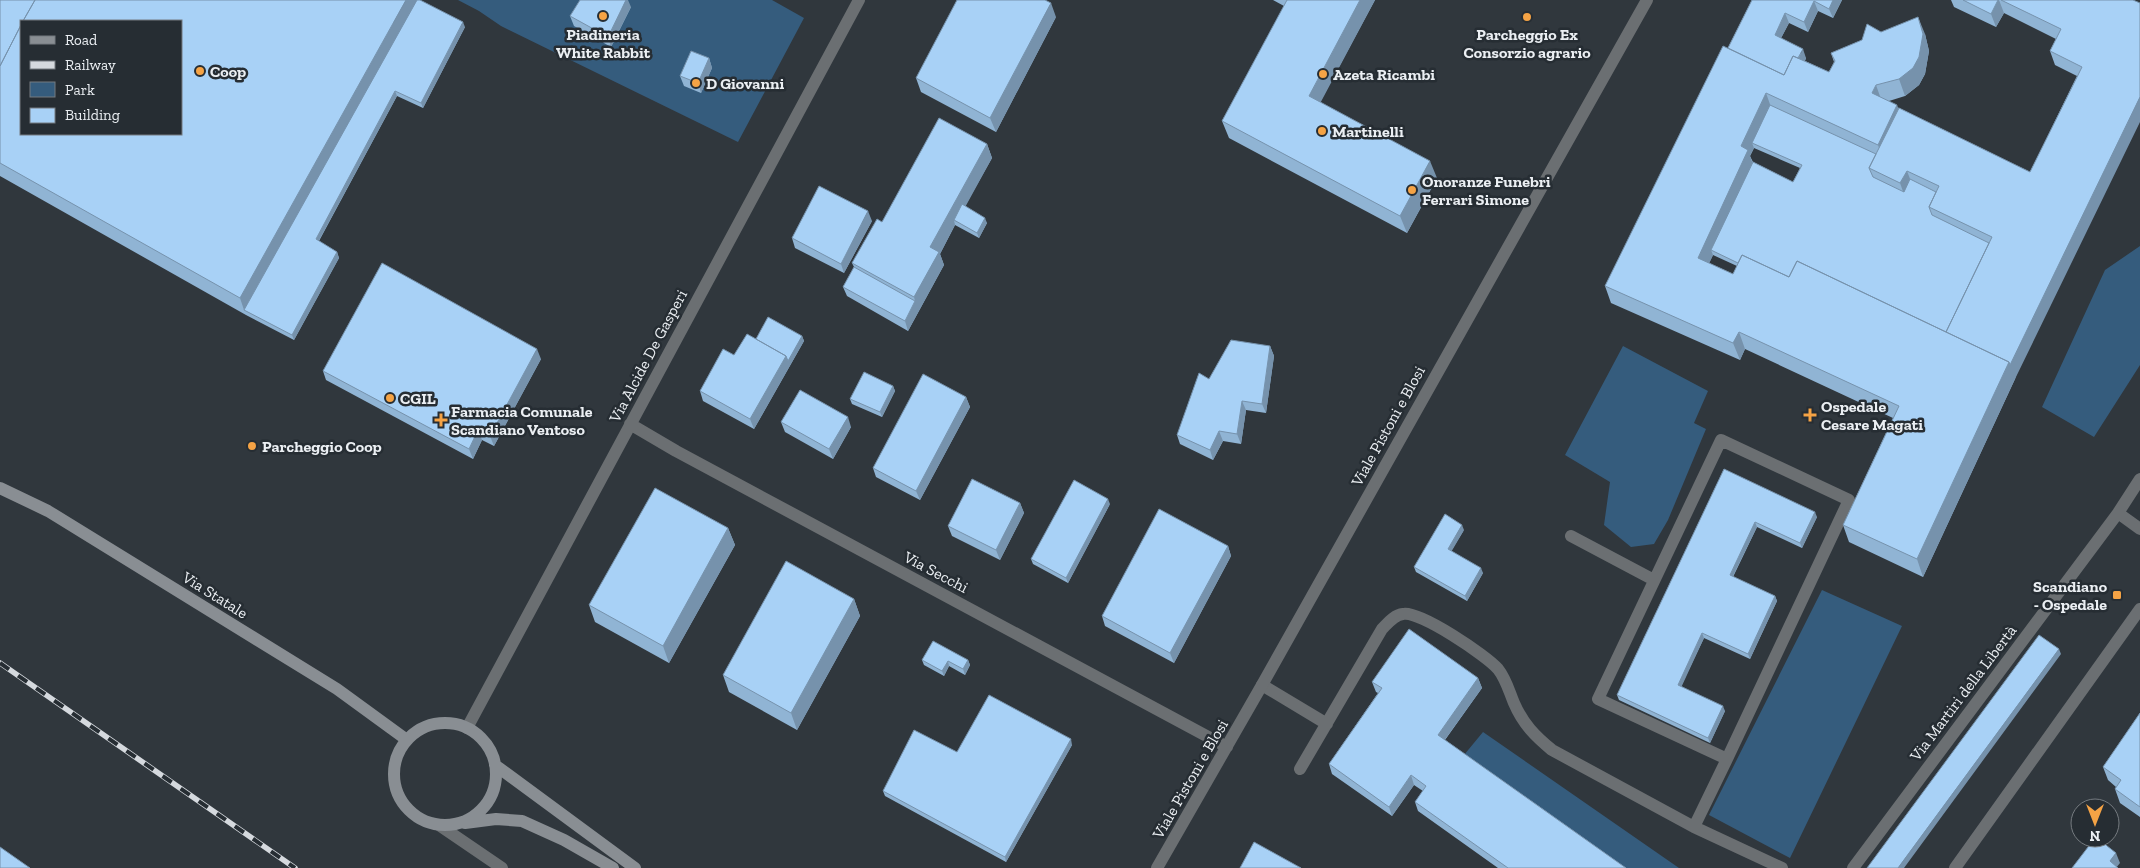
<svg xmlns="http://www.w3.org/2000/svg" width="2140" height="868" font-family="'Zilla Slab',serif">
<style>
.green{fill:#355c7d}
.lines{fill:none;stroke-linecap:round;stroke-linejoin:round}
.service{stroke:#6b6f72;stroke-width:12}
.minor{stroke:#6b6f72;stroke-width:12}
.secondary{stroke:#898e93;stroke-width:12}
.rail-casing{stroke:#d5d9de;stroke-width:5.5}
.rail{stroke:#262d33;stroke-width:4;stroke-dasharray:11;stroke-linecap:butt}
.wall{fill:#90b4d4;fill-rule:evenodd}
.shaded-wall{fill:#7692ac}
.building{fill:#a8d1f6;stroke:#7692ac}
.poi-dot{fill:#f5a345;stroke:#262d33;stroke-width:2}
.labels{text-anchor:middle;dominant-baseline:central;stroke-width:5;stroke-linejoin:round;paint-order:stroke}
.poi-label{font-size:16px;font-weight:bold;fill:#ebeff3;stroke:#262d33;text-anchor:start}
.street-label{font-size:16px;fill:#ebeff3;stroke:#262d33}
</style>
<rect width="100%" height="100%" fill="#30373d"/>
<!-- green -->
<path class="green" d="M458,0h314l32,18 -66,124 -237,-116 -22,-15z
M2140,246v119l-46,72 -52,-30 63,-137z
M1623,346l85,45 -14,32 12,6 -38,91 -14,24 -23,3 -27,-22 6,-43 -45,-27z
M1822,590l80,36 -112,232 -81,-43z
M1483,732l196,136h-56l-159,-113z"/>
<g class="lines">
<!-- service -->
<path class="service" d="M2118,513l22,16
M1571,536l83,44
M1262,685l65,39
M1300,769l82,-140c6,-6 12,-14 21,-15 16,-4 84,42 95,55 8,10 11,22 16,34 9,21 21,33 38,47l142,77 88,41
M439,825l63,43
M1694,827l33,-68 -129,-60 123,-259 128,60 -122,259
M1853,868l265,-355 22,-34"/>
<!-- minor -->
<path class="minor" d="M630,424l46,27 551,296
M467,728l392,-728
M1157,868l105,-183 385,-685
M1955,868l185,-259"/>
<!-- secondary -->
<path class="secondary" d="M0,488l48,23 289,178 70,51
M394 774a51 51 0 1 1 102 0a51 51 0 1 1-102 0Z
M495,765l140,103
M465,823l31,-4 26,2 42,19 49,28"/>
<!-- rail casing -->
<g class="rail-casing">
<path id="rail" d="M0,663l295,205"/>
</g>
<!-- rail -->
<use href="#rail" class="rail"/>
</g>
<!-- wall -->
<path class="wall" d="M0,0l465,27 -42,81 -26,-12 -78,145 18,11 2,6 -45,82 -48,-25 -246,-139z
M1273,0h102l-55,102 117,76 -30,55 -178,-95 -7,-17 62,-115z
M1752,0h90l-9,18 -15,-7 -10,21 -19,-9 -8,15 25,20 -1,3 24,11 5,-10 -3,-9 50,-21 44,2 4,17 -4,23 -6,11 -14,11 -16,5 10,7 131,64 47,-96 -22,-11 -5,-14 6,-12 -52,-26 -8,14 -42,-20 -3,-7h182l-118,379 -92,198 -74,-35 -6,-17 50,-107 -148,-69 -5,11 -129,-57 -6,-17 123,-238zM1754,148l46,20 -7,14 -40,-20 -3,-6zM1713,255l24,11 -4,8 -24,-11z
M631,7l-20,40 -37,-21 -4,-10z
M1056,17l-60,115 -75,-40 -5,-14z
M709,58l3,10 -11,25 -17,-7 -4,-10z
M987,144l5,14 -27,48 22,17 -8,15 -24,-13 -15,29 4,11 -36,66 -61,-35 -4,-9 11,-20 -2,-4 30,-41z
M872,221l-28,52 -49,-25 -3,-10z
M802,336l2,5 -50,88 -51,-28 -3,-10 34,-36z
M1270,346l4,10 -8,57 -20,-3 -5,34 -18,-3 -10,19 -33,-16 -3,-9 32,-56z
M541,359l-47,87 -12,-6 -9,19 -147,-79 -3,-9z
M893,386l2,5 -13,26 -30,-13 -2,-5z
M966,397l4,10 -50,93 -44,-23 -3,-9z
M781,422l70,5 -18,32 -48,-27z
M1724,469l93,48 -15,31 -45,-21 -24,50 42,19 2,5 -27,58 -46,-21 -23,48 44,25 -15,32 -91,-43 -2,-5z
M1020,503l4,10 -24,47 -48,-24 -4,-10z
M1110,504l-42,79 -35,-19 -2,-5z
M728,528l7,17 -66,118 -74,-41 -6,-17z
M1464,530l-13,21 32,22 -16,28 -51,-29 -2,-5z
M1228,546l3,10 -57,107 -69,-37 -3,-10z
M854,599l6,17 -63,114 -68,-38 -6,-17z
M922,660h46l2,5 -5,10 -16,-9 -5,10 -20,-11z
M1478,678l4,10 -37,52 181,128h-128l-80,-57 -3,-9 8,-11 -9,-6 -22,31 -60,-42 -3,-10 49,-71 -2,-1 -4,-10z
M2140,713v104l-20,-14 -5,-14 1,-2 -8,-7 -5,-13z
M1072,745l-66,117 -121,-66 -2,-5 74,-39z"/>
<!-- shaded-wall -->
<path class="shaded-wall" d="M406,0h12l-174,310 -4,-12z
M626,0h2l3,7 -20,40 -3,-10z
M1360,0h15l-60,113 -6,-17z
M1833,0h9l-9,18 -4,-9z
M1998,0h1l5,13 -8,14 -5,-13z
M1814,1l4,10 -10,21 -4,-10z
M1051,3l5,14 -60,115 -6,-14z
M1785,13l4,10 -11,21 -3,-9z
M1918,17l7,17 4,17 -4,23 -6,11 -14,11 -6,-17z
M463,22l2,5 -42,81 -2,-5z
M1803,49l3,9 -16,34 -3,-10z
M709,58l3,10 -11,25 -3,-10z
M1876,85l6,17 -10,-9z
M395,91l2,5 -80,148 -1,-5z
M1766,93l6,17 -20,33 2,5 -4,8 4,11 -43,83 2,5 -9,20 -6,-17 43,-112z
M2140,97v25l-125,257 -92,198 -6,-18 92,-197z
M1897,105l7,17 -20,40 -6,-17z
M987,144l5,14 -35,64 -3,-2 1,5 -15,29 4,11 -36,66 -3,-10 10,-20 -1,-4 16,-50z
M1430,161l7,17 -30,55 -7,-17z
M1907,171l5,13 -7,13 -5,-14z
M868,211l4,10 -28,52 -3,-9z
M985,218l2,5 -8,15 -2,-5z
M337,252l2,6 -45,82 -2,-5z
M1739,332l6,17 -5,11 -7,-17z
M802,336l2,5 -50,88 -4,-10 36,-63z
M1270,346l4,10 -8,57 -4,-9z
M537,349l4,10 -47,87 -4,-10z
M893,386l2,5 -13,26 -2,-5z
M966,397l4,10 -50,93 -4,-9z
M1242,401l4,9 -5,34 -4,-10z
M848,417l3,10 -18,32 -4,-10z
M478,430l4,10 -9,19 -4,-10z
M1219,431l4,10 -10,19 -3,-10z
M1108,499l2,5 -42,79 -2,-5z
M1020,503l4,10 -24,47 -4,-10z
M1815,512l2,5 -15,31 -2,-5z
M1755,522l2,5 -26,53 -1,-5z
M1462,525l2,5 -14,24 -2,-5z
M728,528l7,17 -66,118 -6,-17z
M1228,546l3,10 -57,107 -4,-10z
M1481,568l2,5 -16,28 -2,-5z
M1775,596l2,5 -27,58 -2,-5z
M854,599l6,17 -63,114 -6,-17z
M1702,633l2,5 -24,52 -2,-5z
M2059,649l2,5 -157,214h-6z
M968,660l2,5 -5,10 -2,-6z
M948,661l1,5 -5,10 -2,-5z
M1478,678l4,10 -41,57 -3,-10z
M1723,706l2,5 -15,32 -2,-5z
M1071,739l1,6 -66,117 -1,-5z
M1411,775l3,10 -22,31 -3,-9z
M2116,853l4,10 -4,5 -6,-7z"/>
<!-- building -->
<path class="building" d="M0,0h35l-12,21h-2v4l-21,41z
M35,0h371l-166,298 -240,-135v-97l21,-41v109h160v-113h-158z
M417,0h3l43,22 -42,81 -26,-12 -79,148 21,13 -45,83 -48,-25z
M580,0h46l-18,37 -38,-21z
M957,0h88l6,3 -61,115 -74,-40z
M1287,0h73l-51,96 121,65 -30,55 -178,-95z
M1752,0h81l-4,9 -15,-8 -10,21 -19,-9 -10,22 28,14 -5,9 -5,-2 -9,19 -56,-27z
M1963,0h35l-7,14z
M2001,0h132l7,3v94l-130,268 -1,-3 -63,-30 46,-95 -63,-30 10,-21 -32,-15 -7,12 -31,-15 30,-60 131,64 52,-105 -32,-16 11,-22z
M1918,17l5,17 -4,23 -6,11 -14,11 -23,6 -4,8 25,12 -19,40 -112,-52 -25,53 7,4 -50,108 35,16 9,-19 47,22 8,-16 212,101 -92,197 -74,-34 56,-119 -160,-74 -6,11 -128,-57 118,-240 61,29 9,-19 36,16 6,-11 -4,-8 31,-13 5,-16 14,8z
M691,51l18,7 -11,25 -18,-7z
M1770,105l106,49 -7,14 4,9 31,15 6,-13 26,13 -7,15 3,8 57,28 -43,89 -149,-71 -8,16 -47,-22 -4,8 -27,-13 42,-88 40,20 9,-17 -50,-22z
M939,118l48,26 -57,103 9,5 -25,45 -62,-34 25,-44 5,3z
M819,186l49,25 -27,53 -49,-26z
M962,204l23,14 -8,15 -23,-13z
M382,263l155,86 -47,87 -12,-6 -9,19 -146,-78z
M854,267l61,34 -10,20 -62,-34z
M768,317l34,19 -14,25 -2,-5 -30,-17z
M747,334l39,22 -36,63 -50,-28 23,-42 11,6z
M1231,340l39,6 -8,58 -20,-3 -5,33 -18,-3 -9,19 -33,-15 22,-62 10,6z
M864,372l29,14 -13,26 -30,-13z
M923,374l43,23 -50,94 -43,-23z
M800,390l48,27 -19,32 -48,-27z
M1724,469l91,43 -15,31 -45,-21 -25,53 45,21 -27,58 -46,-21 -24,52 45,21 -15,32 -91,-43z
M972,479l48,24 -24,47 -48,-24z
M1074,480l34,19 -42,79 -35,-19z
M655,488l73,40 -65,118 -74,-41z
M1159,509l69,37 -58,107 -68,-37z
M1445,514l17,11 -14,24 33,19 -16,28 -51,-29z
M786,561l68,38 -63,114 -68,-38z
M1409,629l69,49 -40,57 188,133h-118l-93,-66 11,-16 -15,-11 -22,32 -60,-43 53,-76 -10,-6z
M2039,635l20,14 -161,219h-31z
M933,641l35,19 -5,9 -15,-8 -6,10 -20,-11z
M989,695l82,44 -66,118 -122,-66 31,-61 43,22z
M2140,713v94l-25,-18 6,-9 -18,-13z
M2095,838h2l19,15 -6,8 8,7h-46z
M1254,842l47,26h-61z
M0,847l30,21h-30z"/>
<!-- markers -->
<g class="poi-dot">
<circle cx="603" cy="16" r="5"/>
<circle cx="1527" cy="17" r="5"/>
<circle cx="200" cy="71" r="5"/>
<circle cx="1323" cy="74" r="5"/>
<circle cx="696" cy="83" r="5"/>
<circle cx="1322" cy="131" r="5"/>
<circle cx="1412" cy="190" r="5"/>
<circle cx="390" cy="398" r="5"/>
<path d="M1807.5 407.5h5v5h5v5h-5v5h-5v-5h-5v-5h5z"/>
<path d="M438.5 412.5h5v5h5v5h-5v5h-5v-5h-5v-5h5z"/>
<circle cx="252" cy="446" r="5"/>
<rect x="2112" y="590" width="10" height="10" rx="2.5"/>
</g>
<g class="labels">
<!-- poi labels -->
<g class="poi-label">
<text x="603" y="34" text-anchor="middle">Piadineria<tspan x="603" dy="18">White Rabbit</tspan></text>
<text x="1527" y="34" text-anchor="middle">Parcheggio Ex<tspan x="1527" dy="18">Consorzio agrario</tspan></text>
<text x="210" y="71">Coop</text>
<text x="1333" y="74">Azeta Ricambi</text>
<text x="706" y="83">D Giovanni</text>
<text x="1332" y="131">Martinelli</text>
<text x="1422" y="181">Onoranze Funebri<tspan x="1422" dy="18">Ferrari Simone</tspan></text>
<text x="400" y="398">CGIL</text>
<text x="1821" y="406">Ospedale<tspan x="1821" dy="18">Cesare Magati</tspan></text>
<text x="451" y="411">Farmacia Comunale<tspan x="451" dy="18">Scandiano Ventoso</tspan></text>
<text x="262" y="446">Parcheggio Coop</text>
<text x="2107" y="586" text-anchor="end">Scandiano<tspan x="2107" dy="18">- Ospedale</tspan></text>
</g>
<!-- street labels -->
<g class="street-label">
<text transform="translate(648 356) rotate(-62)">Via Alcide De Gasperi</text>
<text transform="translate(1388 426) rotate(-61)">Viale Pistoni e Blosi</text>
<text transform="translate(936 572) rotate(28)">Via Secchi</text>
<text transform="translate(215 595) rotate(32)">Via Statale</text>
<text transform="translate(1963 693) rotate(-53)">Via Martiri della Libertà</text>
<text transform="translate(1190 779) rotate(-60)">Viale Pistoni e Blosi</text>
</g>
</g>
<!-- legend -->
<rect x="20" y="20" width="162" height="115" fill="#262d33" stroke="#757b80"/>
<rect x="30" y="36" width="25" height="8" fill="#898e93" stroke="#757b80"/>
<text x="65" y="45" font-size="15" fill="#ebeff3">Road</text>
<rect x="30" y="61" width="25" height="8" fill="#d5d9de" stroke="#757b80"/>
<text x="65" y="70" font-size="15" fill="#ebeff3">Railway</text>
<rect x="30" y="82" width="25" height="15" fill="#355c7d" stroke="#757b80"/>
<text x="65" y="95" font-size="15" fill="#ebeff3">Park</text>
<rect x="30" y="108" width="25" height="15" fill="#a8d1f6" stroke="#757b80"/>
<text x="65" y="120" font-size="15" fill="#ebeff3">Building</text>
<!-- north arrow -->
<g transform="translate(2095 823) rotate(180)"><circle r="24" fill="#262d33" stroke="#757b80"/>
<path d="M0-4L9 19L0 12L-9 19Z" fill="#f5a345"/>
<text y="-8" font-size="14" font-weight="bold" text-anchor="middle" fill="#ebeff3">N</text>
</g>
</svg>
